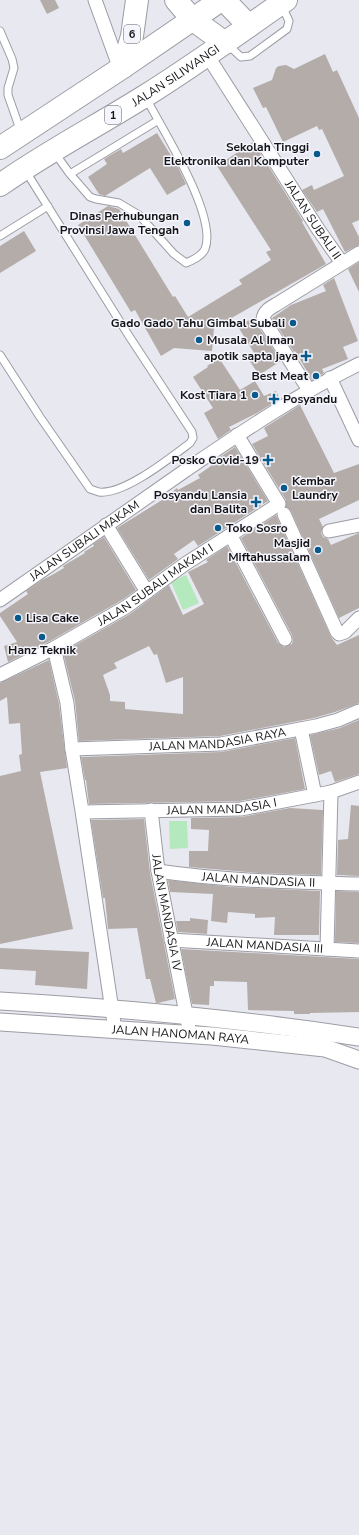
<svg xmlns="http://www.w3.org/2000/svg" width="359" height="1535" font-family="'Nunito Sans',sans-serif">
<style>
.green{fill:#b4e9be}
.building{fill:#b4aca8;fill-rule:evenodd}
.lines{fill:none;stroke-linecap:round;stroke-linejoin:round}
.service-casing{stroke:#9c9ca4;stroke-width:9}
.minor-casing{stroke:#9c9ca4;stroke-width:15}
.tertiary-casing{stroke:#9c9ca4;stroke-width:19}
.trunk-casing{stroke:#9c9ca4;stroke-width:24}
.motorway-casing{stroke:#9c9ca4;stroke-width:24}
.service{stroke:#fff;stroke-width:7}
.minor{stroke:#fff;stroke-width:13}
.tertiary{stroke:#fff;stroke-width:17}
.trunk{stroke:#fff;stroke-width:22}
.motorway{stroke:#fff;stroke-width:22}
.poi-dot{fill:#085a8d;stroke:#f5f5fd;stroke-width:1.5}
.labels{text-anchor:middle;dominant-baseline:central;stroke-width:3;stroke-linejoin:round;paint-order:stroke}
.shield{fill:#f5f5fd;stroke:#58585c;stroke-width:1}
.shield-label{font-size:11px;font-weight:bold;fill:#141417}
.street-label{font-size:12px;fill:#141417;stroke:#f5f5fd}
.poi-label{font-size:12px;font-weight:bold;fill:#141417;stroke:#f5f5fd;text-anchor:end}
</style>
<rect width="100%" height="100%" fill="#e7e8f0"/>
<!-- green -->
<path class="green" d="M186,575l13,28 -16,7 -12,-28z
M169,821h18l1,27 -18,1z"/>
<!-- building -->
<path class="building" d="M40,0h15l4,8 -12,6z
M325,54l8,18 4,-2 22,48v102l-7,3 7,14v8l-14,7 -22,-43 -6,3 -15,-22 10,-5 2,5 30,-14 -22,-47 -3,1 -2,-4 -34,16 -17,-35 -3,1 -10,-20 19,-8 4,-12 3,-2 7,-1 8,4z
M157,133l21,34 8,17 -19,11 -17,-27 -45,28 -6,-2 -11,-17 19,-13 -3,-5 17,-10 2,4z
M253,142l50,79 -1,1 24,42 -112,64 -2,23 -38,-3 -13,8 -26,-46 -4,2 -53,-87 30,-19 11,3 54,88 2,-1 13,21 54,-33 -3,-4 32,-20 -5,-8 5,-2 -54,-84z
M24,231l12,20 -36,22v-27z
M359,262v30l-11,-23z
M334,278l24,63 -15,6 5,12 -26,10 2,4 -1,1 -11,6 -17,-29 -1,1 -22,-34 19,-13 35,-14 -3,-6z
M255,318l1,5 25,38 -22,14 -10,-15 7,-4 -19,-31z
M219,358l21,32 15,-9 9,15 12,-5 4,8 -23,14 -28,14 2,3 -13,9 -14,-26 9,-5 -20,-31 15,-10 -1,-1z
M300,405l34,68 25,-9v36l-40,19 4,8 -2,6 2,4 5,2 3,6 28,-12v75l-20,10 -48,-107 -5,-4v-7l-34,-56 16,-8 -4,-8z
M235,447l33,54 -70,45 -4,-6 -20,14 4,5 -29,21 -32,-52 45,-28 15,-12 1,2 22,-12 -2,-3 20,-14 -1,-2z
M276,515l55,122 6,8 22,-10v68l-24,9 -21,6 -94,18 -141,5 -4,-40 -12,-49 67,-38 39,-29 14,30 21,-11 -16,-32 20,-10 -2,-2 21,-14 51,97 6,4 8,-3 1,-4 -1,-5 -51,-97zM149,646l5,9 3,-1 9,29 17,-6v37l-58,-5v-7l-15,-1v-6l-7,-20 14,-7 -3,-5z
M104,537l32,53 -14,10 -72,41 -42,21 -4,-16 13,-4 -17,-26v-3l28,-19 -2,-3 16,-11 10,-5 12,-7 -1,-2 22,-13 -1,-1 10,-6 -1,-2z
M49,660l10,44 8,64 -27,4 33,157 -73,15v-168l21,-5 -2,-16 3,-1 -2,-31 -11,1 -2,-27 -7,4v-18z
M359,720v54l-24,8 -4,-11 -12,4 -9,-40 30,-7z
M295,738l10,51 -65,12 -151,3 -3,-24h-1l-4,-23 140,-5z
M351,805l8,1v70l-22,-1 1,-35 10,-1z
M290,808l33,2 -2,65 -62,-2 -70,-6v-16h19l1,-21 -18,-1v-11l50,-1z
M144,819l6,54 25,126 -17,4h-2l-6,-24h-4l-9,-51 -29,1 -3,-31h-2l-12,-78z
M168,880l64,7 88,4 -1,44h-45l1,-18 -20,1v-4l-27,-2 -1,11 -16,-2 2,-27 -43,-2z
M336,891l23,1v51l-24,-1z
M190,918l18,2 -1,14 -29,-2 -2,-11h14z
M0,948l89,4 -2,37 -52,-4 1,-14 -36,-2z
M181,949l178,10v53l-49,1v1h-16v-3l-46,-1 -1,-28 -33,-1v5h-4l-1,19 -17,-1z"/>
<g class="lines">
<!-- service casing -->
<g class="service-casing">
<path id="service" d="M0,31l12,28 2,9 -6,20v7l13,37
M227,44l14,13 9,-1 37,-27 2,-8 -7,-15
M54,152l16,22 87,-53
M70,174l20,23 6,2 23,4 20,12 35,39 12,9c7,-3 16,-7 19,-14 13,-33 -43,-120 -59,-151
M0,236l48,-30
M0,355l40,62 50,72c3,1 6,2 9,3 25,3 71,-34 91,-49l3,-5 -1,-6 -63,-96 -104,-166"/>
</g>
<!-- minor casing -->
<g class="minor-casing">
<g id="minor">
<path d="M95,0l25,69"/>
<path id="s1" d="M207,55l111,174 24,34"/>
<path d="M330,378l29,62"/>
<path d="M309,390l-46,-71c1,-8 7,-11 14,-15l82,-51"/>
<path d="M284,514l53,118 2,2 6,-2 14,-14"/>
<path d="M106,525l41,67"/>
<path d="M329,531l30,-6"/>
<path d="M231,536l54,103"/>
<path id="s2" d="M0,600c62,-44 124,-87 186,-130 56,-38 112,-76 173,-106"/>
<path d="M54,648l13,55 5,46 10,62 33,219"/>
<path id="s3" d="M0,675l54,-27 72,-41 59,-43 94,-60 -42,-69"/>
<path d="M301,729l14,66"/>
<path id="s4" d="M72,749l149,-5 95,-18 22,-6 21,-9"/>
<path id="s5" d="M151,810l7,61 32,163"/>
<path id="s6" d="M83,812l158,-3 90,-17 28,-10"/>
<path id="s7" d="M158,871c66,10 134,11 201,13"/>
<path id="s8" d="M171,940l188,11"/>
<path d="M327,949l4,-157"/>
</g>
</g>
<!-- tertiary casing -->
<g class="tertiary-casing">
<g id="tertiary">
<path d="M0,1001c120,7 240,18 359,36"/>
<path id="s9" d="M0,1022l212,14 113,12 34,12"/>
</g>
</g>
<!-- trunk casing -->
<g class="trunk-casing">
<g id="trunk">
<path d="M0,148l123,-81 98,-67"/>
<path id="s10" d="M0,185c47,-33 97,-59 145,-89 48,-30 95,-64 141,-96"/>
</g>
</g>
<!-- motorway casing -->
<g class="motorway-casing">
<path id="motorway" d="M176,0l16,19 33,24
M224,0l25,26
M123,67l9,-31 5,-36"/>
</g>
<!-- service -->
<use href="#service" class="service"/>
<!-- minor -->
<use href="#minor" class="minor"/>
<!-- tertiary -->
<use href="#tertiary" class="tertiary"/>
<!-- trunk -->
<use href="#trunk" class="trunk"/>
<!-- motorway -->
<use href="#motorway" class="motorway"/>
</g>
<!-- markers -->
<g class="poi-dot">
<circle cx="317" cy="154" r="4"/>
<circle cx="187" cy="223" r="4"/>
<circle cx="293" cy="323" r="4"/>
<circle cx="199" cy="340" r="4"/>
<path d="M304 350h4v4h4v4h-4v4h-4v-4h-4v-4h4z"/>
<circle cx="316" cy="376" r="4"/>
<circle cx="255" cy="395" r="4"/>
<path d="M272 393h4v4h4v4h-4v4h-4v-4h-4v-4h4z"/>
<path d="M266 454h4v4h4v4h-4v4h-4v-4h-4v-4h4z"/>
<circle cx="284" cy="488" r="4"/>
<path d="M254 496h4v4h4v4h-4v4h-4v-4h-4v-4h4z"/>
<circle cx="218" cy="528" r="4"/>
<circle cx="318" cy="550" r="4"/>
<circle cx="18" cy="618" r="4"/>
<circle cx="42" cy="637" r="4"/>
</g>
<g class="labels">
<!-- shield labels -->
<g class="shield">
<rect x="124" y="25" width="16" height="18" rx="3"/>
<rect x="105" y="106" width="16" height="18" rx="3"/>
</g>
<g class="shield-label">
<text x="132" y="34">6</text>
<text x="113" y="115">1</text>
</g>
<!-- street labels -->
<g class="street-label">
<text stroke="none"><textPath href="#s10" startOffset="207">JALAN SILIWANGI</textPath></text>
<text stroke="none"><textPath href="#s1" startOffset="196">JALAN SUBALI II</textPath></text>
<text stroke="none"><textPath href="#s2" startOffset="103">JALAN SUBALI MAKAM</textPath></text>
<text stroke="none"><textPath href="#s3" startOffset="180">JALAN SUBALI MAKAM I</textPath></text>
<text stroke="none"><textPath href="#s4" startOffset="146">JALAN MANDASIA RAYA</textPath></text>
<text stroke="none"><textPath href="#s6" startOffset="139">JALAN MANDASIA I</textPath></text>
<text stroke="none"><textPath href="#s7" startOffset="101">JALAN MANDASIA II</textPath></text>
<text stroke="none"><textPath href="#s5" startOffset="104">JALAN MANDASIA IV</textPath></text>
<text stroke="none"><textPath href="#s8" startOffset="94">JALAN MANDASIA III</textPath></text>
<text stroke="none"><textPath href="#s9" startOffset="181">JALAN HANOMAN RAYA</textPath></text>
</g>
<!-- poi labels -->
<g class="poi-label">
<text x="309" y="147">Sekolah Tinggi<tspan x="309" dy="14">Elektronika dan Komputer</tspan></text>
<text x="179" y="216">Dinas Perhubungan<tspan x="179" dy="14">Provinsi Jawa Tengah</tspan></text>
<text x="285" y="323">Gado Gado Tahu Gimbal Subali</text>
<text x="207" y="340" text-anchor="start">Musala Al Iman</text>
<text x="298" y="356">apotik sapta jaya</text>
<text x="308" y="376">Best Meat</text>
<text x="247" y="395">Kost Tiara 1</text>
<text x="283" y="399" text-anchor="start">Posyandu</text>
<text x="259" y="460">Posko Covid-19</text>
<text x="292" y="481" text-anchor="start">Kembar<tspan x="292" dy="14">Laundry</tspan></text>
<text x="247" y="495">Posyandu Lansia<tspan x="247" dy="14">dan Balita</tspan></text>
<text x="226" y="528" text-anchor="start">Toko Sosro</text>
<text x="310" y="543">Masjid<tspan x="310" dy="14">Miftahussalam</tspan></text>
<text x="26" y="618" text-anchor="start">Lisa Cake</text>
<text x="42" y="650" text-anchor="middle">Hanz Teknik</text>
</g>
</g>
</svg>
